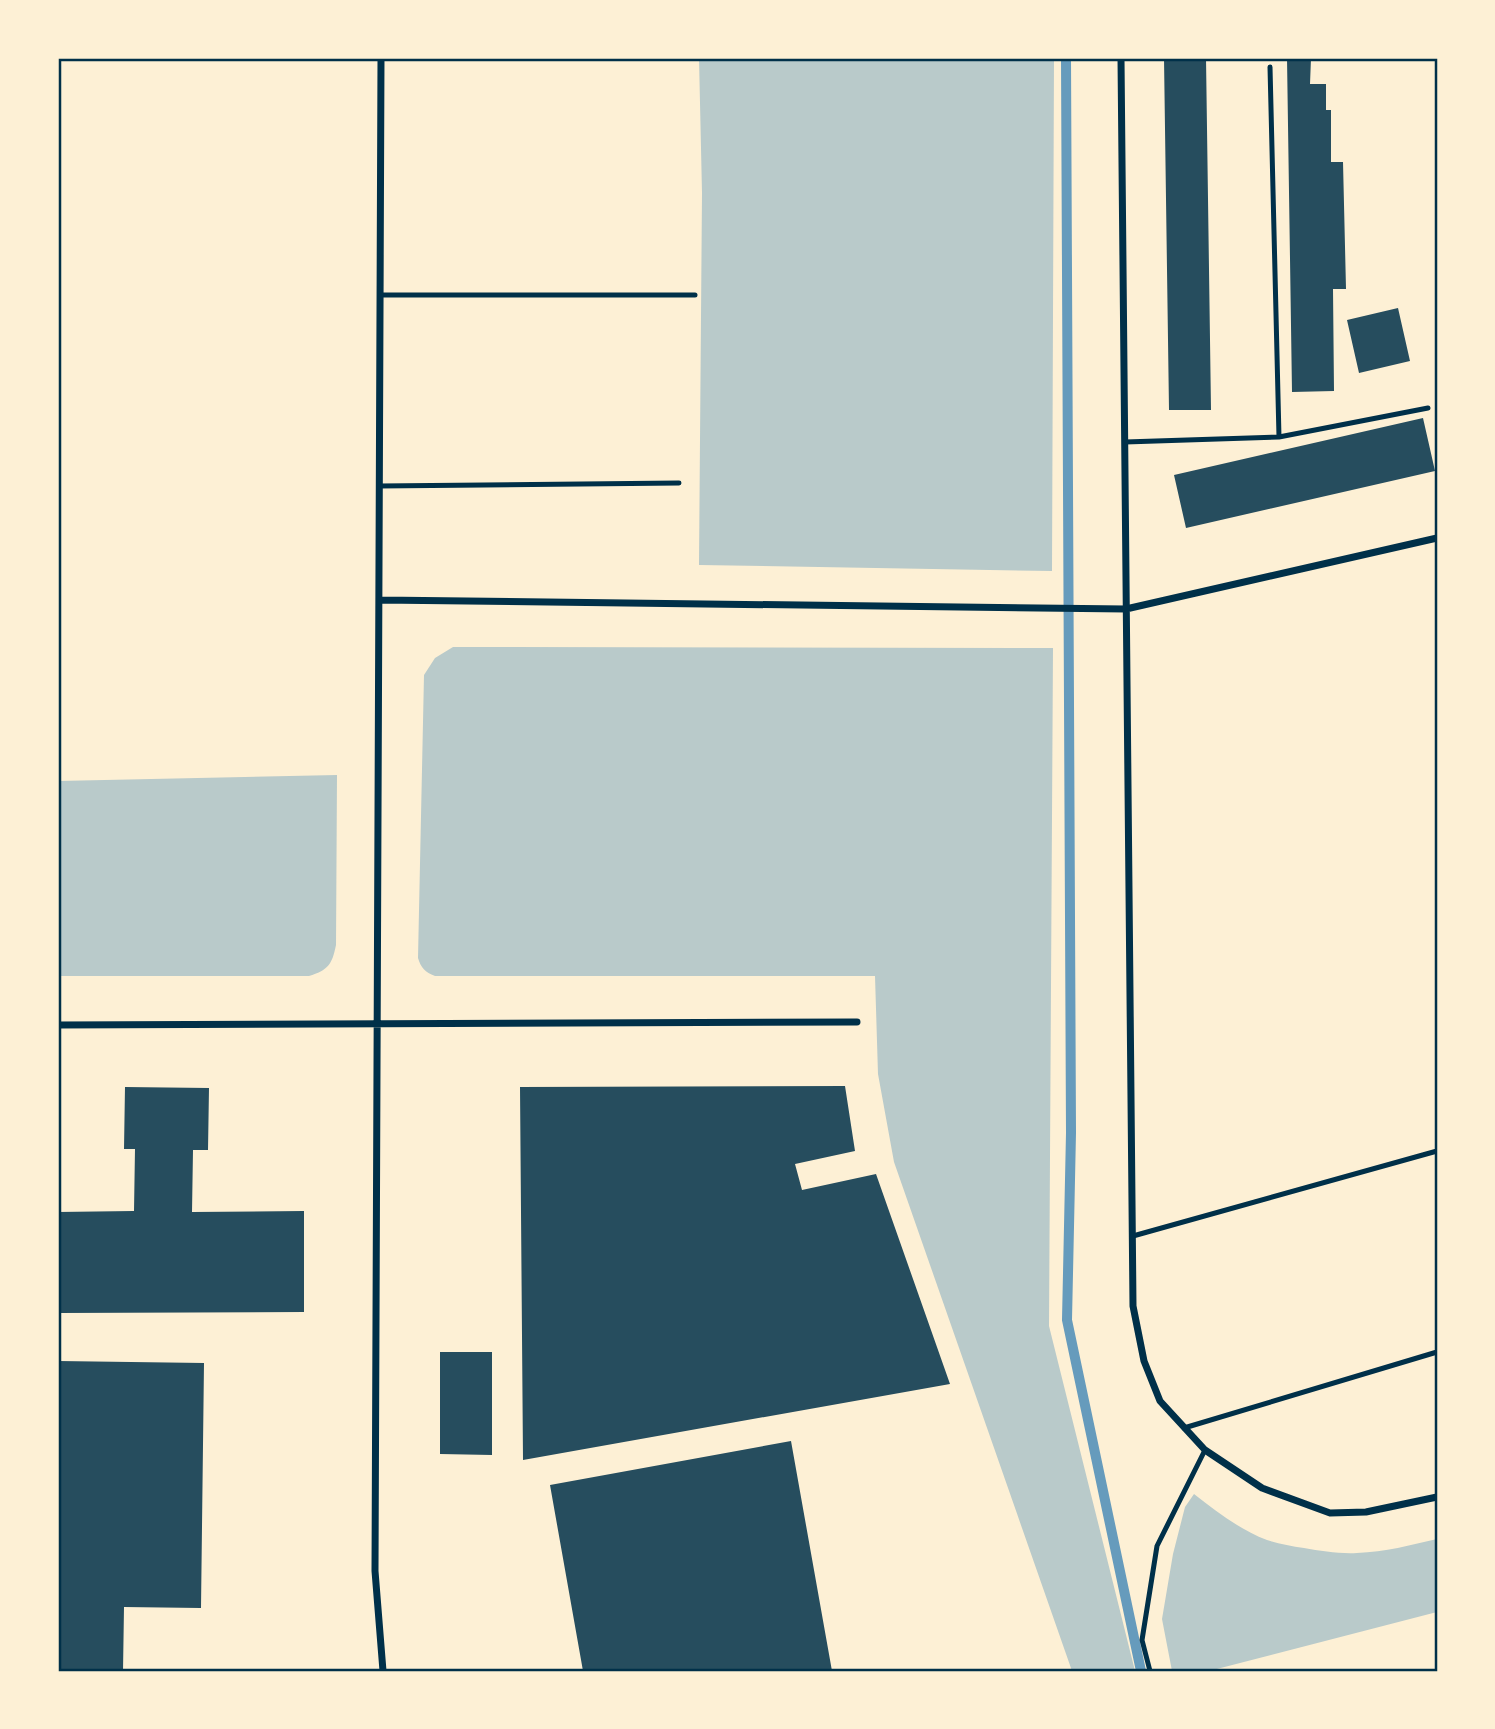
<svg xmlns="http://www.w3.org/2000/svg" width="1495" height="1729" font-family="Manrope,sans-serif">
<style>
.green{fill:#b9caca}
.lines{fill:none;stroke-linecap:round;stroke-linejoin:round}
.stream{stroke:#669bbc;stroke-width:10}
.building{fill:#264d5e}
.service{stroke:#003049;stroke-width:5}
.minor{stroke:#003049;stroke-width:7}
.neatline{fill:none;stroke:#003049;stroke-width:2.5}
</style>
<rect width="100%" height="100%" fill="#fdf0d5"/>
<!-- green -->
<path class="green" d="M699,58h355l-2,513 -353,-6 3,-372z
M453,647l600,1 -4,678 86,345h-63l-178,-509 -16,-88 -3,-98h-440c-10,-4 -14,-8 -17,-18l6,-283 11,-17z
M337,775l-1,170c-4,20 -8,25 -27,31h-251v-195z
M1194,1494c22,17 46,36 73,46 12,4 24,6 37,8 17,3 36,6 53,5 28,-1 54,-8 80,-14v73l-228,59h-37l-10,-52 11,-65 12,-47z"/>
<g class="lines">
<!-- stream -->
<path class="stream" d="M1066,58l5,1075 -4,187 74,351"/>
</g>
<!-- building -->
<path class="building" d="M1164,58h42l5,352h-42z
M1287,58h24l-1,26h16v26h5v52h12l3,127h-13l1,102 -42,1z
M1398,308l12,53 -51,12 -12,-53z
M1423,418l12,53 -249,57 -12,-53z
M845,1086l10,65 -60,13 7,26 74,-16 74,210 -427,76 -3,-373z
M125,1087l84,1 -1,62h-15l-1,62 112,-1v101l-246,1v-101l76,-1 1,-62h-11z
M440,1352h52v103l-52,-1z
M58,1361l146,2 -3,245 -77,-1 -1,64h-65z
M791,1441l41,230h-249l-33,-186z"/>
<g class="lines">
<!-- service -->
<path class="service" d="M1270,67l9,370
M380,295h315
M1125,442l154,-5 149,-29
M379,486l300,-3
M1133,1236l304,-85
M1184,1428l253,-76
M1150,1671l-8,-31 15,-94 48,-96"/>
<!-- minor -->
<path class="minor" d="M381,58l-6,1513 8,100
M1121,58l12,1248 11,55 16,40 45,49 57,38 68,25 36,-1 71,-15
M380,600l746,9 311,-71
M58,1025l799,-3"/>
</g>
<!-- border -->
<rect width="1495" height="1729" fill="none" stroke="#fdf0d5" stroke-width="119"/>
<rect x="60" y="60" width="1376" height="1610" class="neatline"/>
</svg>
